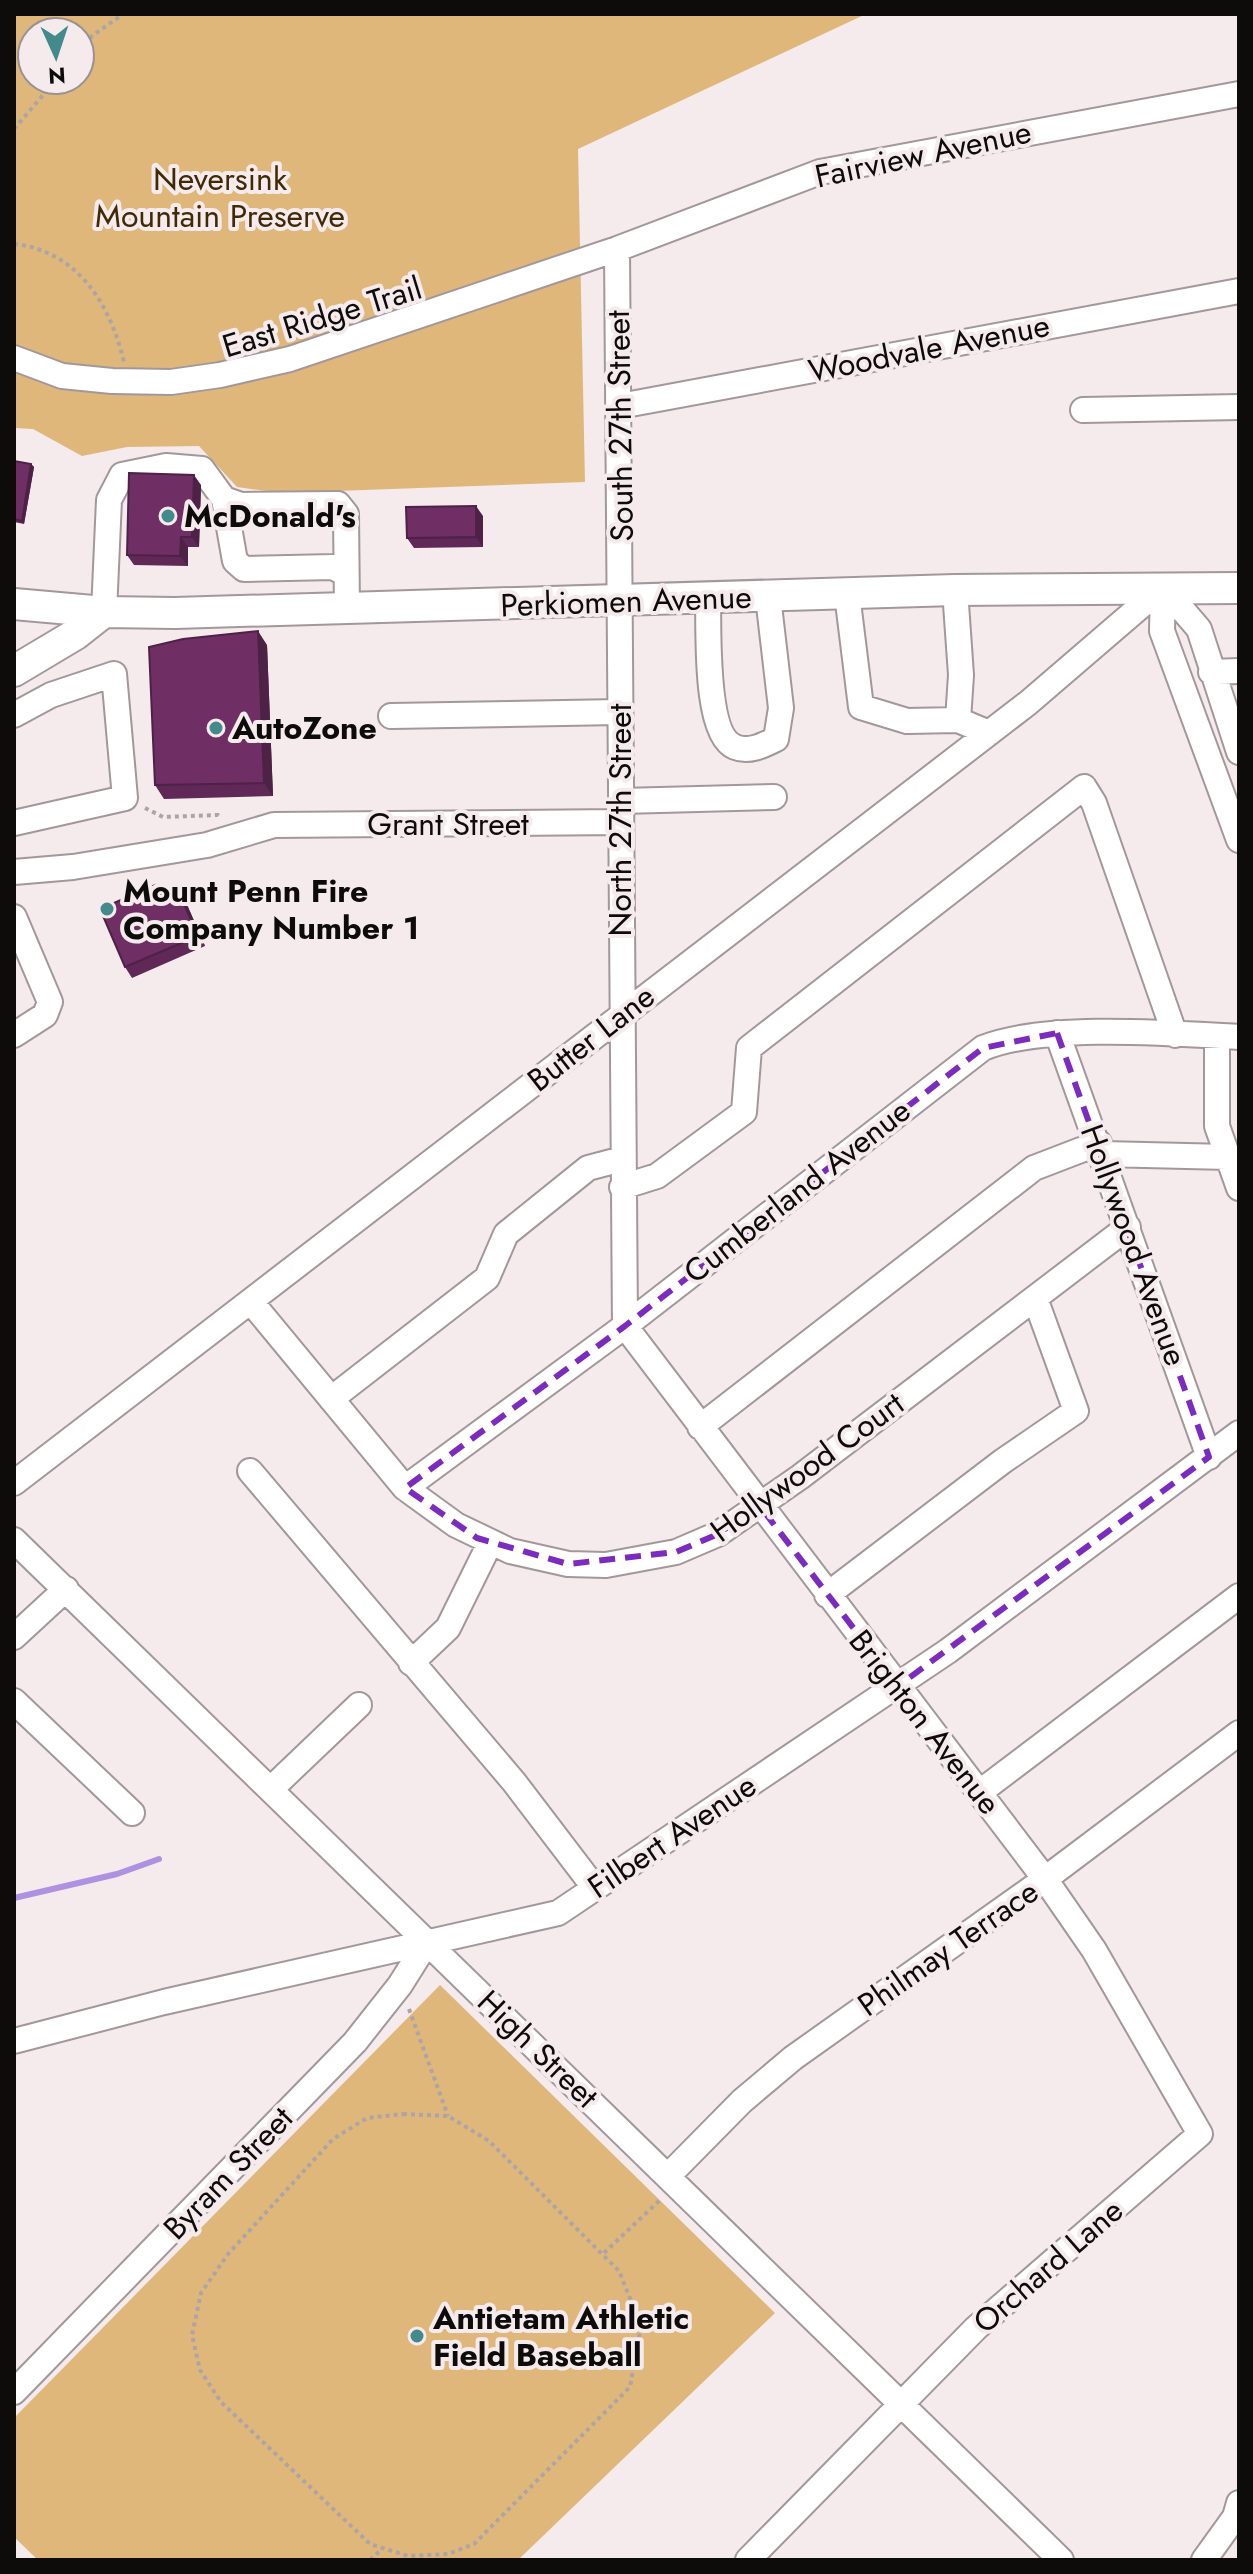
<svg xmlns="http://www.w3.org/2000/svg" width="1253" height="2574" font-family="Jost,sans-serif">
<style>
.green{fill:#e0b77b;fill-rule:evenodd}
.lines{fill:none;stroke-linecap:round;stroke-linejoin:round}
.stream{stroke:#ae92e1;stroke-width:6}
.minor-casing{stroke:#a2989a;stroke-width:28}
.major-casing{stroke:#a2989a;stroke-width:34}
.path{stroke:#ada4a6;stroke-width:4;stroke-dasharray:4 4;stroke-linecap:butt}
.minor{stroke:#fff;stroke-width:24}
.major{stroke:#fff;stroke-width:30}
.wall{fill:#5f2857}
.shaded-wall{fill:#4e2147}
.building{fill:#6f2f65;stroke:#4e2147;stroke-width:2}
.marked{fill:none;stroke:#7b2cbf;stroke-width:6;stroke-dasharray:16 10;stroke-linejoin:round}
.poi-dot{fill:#428a8b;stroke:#f5eaec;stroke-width:3}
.labels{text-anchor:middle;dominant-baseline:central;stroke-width:8;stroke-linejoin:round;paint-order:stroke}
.street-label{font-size:32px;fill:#0e0b0b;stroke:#f5eaec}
.park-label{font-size:32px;fill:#3f2a05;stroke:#f5eaec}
.poi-label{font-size:32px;font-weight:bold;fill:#0e0b0b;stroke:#f5eaec;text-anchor:start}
</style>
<rect width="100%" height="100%" fill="#f5eaec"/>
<!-- green -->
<path class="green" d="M14,14h852l-288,135 7,333 -305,11 -43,-6 -38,-41 -72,1 -45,9 -49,-27 -19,-1zM32,32h48v48h-48z
M440,1985l335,328 -257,247h-480l-24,-23v-119z"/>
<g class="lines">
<!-- stream -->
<path class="stream" d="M14,1898l103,-24 42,-15"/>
<!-- minor casing -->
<g class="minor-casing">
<path id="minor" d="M617,249l8,1077 420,553 49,71 106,184 -224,194 -228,232
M14,358l48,18 50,5 59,1 49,-7 70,-16 327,-110 203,-77 419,-78
M620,406l619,-115
M1083,410l156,-3
M224,499l17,6 97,-1 8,10 1,95
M1163,587l-1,44 77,209
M1163,587l36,42 40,123
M955,590l6,85 -3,45
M847,594l14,113 46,14 51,-1 31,13
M708,599c1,30 -4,136 27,148 14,6 29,-2 41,-8l5,-31 -13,-111
M104,612l5,-112 13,-25 44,-9 36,3 22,30 11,62 9,8 89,-2 11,6
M1211,672l28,-1
M14,715l37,-20 63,-21 11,124 -111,25
M391,716l228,-4
M622,801l152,-4
M14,872l59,-5 134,-22 67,-20 347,-3
M14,917l36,85 -5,13 -31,20
M1057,1033l152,424
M1217,1036v90l22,62
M1103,1154l125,3
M622,1187l35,-11 87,-64 5,-64 335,-261 10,16 81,232
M252,1303l153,185 51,37 54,26 58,13 38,1 70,-13 42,-18 82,-57 328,-250
M331,1399l156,-121 19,-44 82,-66 34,-9
M700,1427l334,-259 65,-25
M250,1471l264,311 80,105
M14,1483l1014,-780 135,-116
M405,1488l220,-162 358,-278c62,-25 187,-15 256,-11
M14,1540l1047,1020
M827,1595l176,-134 73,-50 -41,-113
M14,1637l52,-48
M411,1663l37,-35 42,-85
M14,1701l118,112
M272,1788l87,-83
M980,1792l259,-196
M14,2041l150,-39 394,-89 390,-262 291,-218
M669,2175l73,-74 51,-43 252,-179 194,-146
M14,2392l341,-350 45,-57 27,-43
M1204,2560l31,-43 4,-14"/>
</g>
<!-- major casing -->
<g class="major-casing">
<path id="major" d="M14,604l90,8 71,1 780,-23 284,-2
M14,671l62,-37 28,-22"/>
</g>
<!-- path -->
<path class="path" d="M80,51l12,-15 31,-22
M14,129l42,-49
M14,244c64,7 96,60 110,118
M145,808l18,9 55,-2 3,3
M409,2009l39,107
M403,2114l45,2 41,25 130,130 22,55 -11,61 -156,157 -26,10 -40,2 -38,-12 -149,-142 -21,-32 -8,-35 9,-42 27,-39 105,-115 34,-21z
M604,2253l57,-54
M370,2560l13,-12"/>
<!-- minor -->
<use href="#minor" class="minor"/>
<!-- major -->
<use href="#major" class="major"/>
</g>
<!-- wall -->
<path class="wall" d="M14,461l17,3 3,3 -10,57 -10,-2z
M201,485l-2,62h-11v19l-54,-1 -7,-10z
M483,516v31l-69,1 -7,-10z
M267,645l6,151 -109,3 -9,-14z
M155,885l7,10 4,8 15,-6 7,10 17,39 -73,32 -7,-11z"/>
<!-- shaded-wall -->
<path class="shaded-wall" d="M31,464l3,3 -10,57 -2,-3z
M194,475l7,10 -2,62 -7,-10z
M476,506l7,10v31l-7,-10z
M181,537l7,10v19l-8,-10z
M258,631l9,14 6,151 -9,-13z
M155,885l7,10 9,20 -7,-11z
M181,897l7,10 17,39 -7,-10z"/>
<!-- building -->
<path class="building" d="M14,461l17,3 -9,57 -8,-2z
M129,473l65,2 -2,62h-11l-1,19 -53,-1z
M476,506v31l-69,1 -1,-31z
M258,631l6,152 -109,2 -6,-138 34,-8z
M155,885l9,19 17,-7 17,39 -73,31 -25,-58z"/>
<!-- marked area -->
<path class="marked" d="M1057,1033l152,424 -311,229 -139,-181 -41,29 -42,18 -108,12 -91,-26 -72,-50 220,-162 358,-278z"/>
<!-- markers -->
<g class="poi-dot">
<circle cx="168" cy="516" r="8"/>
<circle cx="216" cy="728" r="8"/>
<circle cx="107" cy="909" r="8"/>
<circle cx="417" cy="2336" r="8"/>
</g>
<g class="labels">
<!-- street labels -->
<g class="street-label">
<text transform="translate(923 154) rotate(-12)">Fairview Avenue</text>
<text transform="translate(322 317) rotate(-17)">East Ridge Trail</text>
<text transform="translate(929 348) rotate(-11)">Woodvale Avenue</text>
<text transform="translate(620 426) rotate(-91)">South 27th Street</text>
<text transform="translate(626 601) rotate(-2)">Perkiomen Avenue</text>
<text transform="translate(620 820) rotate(-90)">North 27th Street</text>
<text x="448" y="824">Grant Street</text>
<text transform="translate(591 1038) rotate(-38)">Butter Lane</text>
<text transform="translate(797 1191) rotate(-38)">Cumberland Avenue</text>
<text transform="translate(1134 1245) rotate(70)">Hollywood Avenue</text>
<text transform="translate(807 1467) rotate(-36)">Hollywood Court</text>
<text transform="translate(925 1722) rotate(52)">Brighton Avenue</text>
<text transform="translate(672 1836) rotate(-34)">Filbert Avenue</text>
<text transform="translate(948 1948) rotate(-35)">Philmay Terrace</text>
<text transform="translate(538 2049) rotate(44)">High Street</text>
<text transform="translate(228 2173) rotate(-46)">Byram Street</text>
<text transform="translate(1048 2266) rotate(-41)">Orchard Lane</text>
</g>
<!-- park labels -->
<g class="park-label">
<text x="220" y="179">Neversink<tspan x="220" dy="37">Mountain Preserve</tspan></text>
</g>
<!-- poi labels -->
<g class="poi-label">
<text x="184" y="516">McDonald's</text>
<text x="232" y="728">AutoZone</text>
<text x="123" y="891">Mount Penn Fire<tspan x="123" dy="37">Company Number 1</tspan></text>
<text x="433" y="2318">Antietam Athletic<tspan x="433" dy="37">Field Baseball</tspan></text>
</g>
</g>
<!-- border -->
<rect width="1253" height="2574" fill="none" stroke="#0e0b0b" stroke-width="32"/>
<!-- north arrow -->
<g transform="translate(56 56) rotate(177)"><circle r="38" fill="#f5eaec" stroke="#999192" stroke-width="2"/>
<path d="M0-6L14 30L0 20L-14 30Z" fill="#428a8b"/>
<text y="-12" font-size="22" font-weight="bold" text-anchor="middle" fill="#0e0b0b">N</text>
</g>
</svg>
